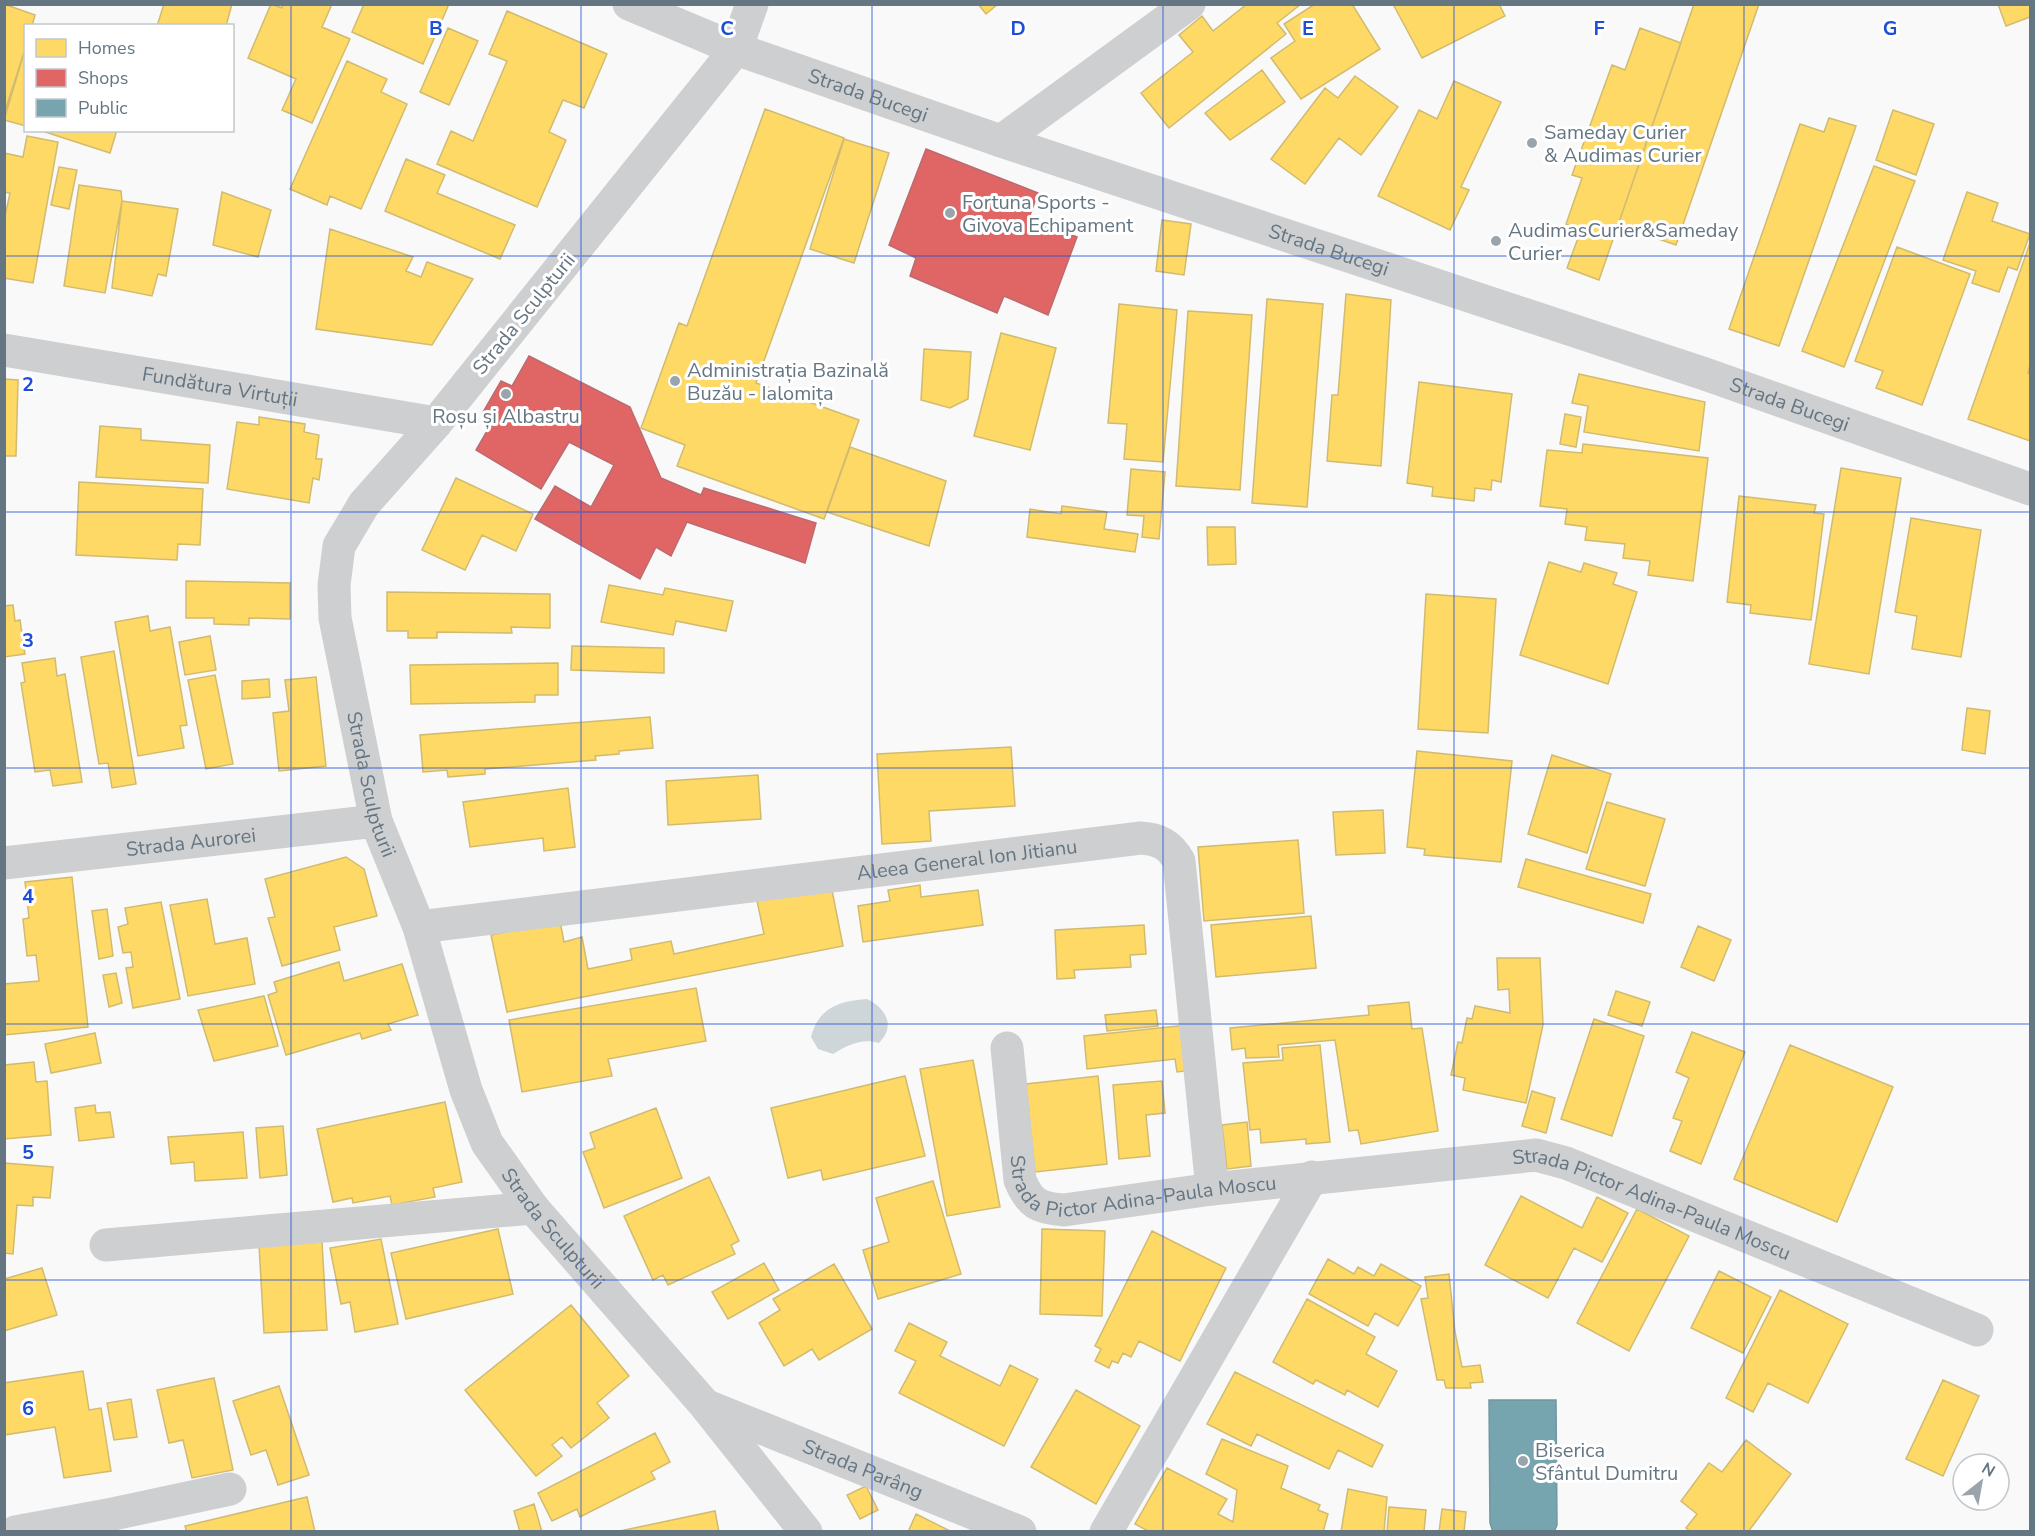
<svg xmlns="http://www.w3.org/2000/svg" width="2035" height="1536" font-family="'Nunito Sans',sans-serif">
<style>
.water{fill:#ced6d9}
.homes{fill:#ffd966;stroke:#d1bb6f;stroke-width:1.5}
.shops{fill:#e06666;stroke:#bb6b6f;stroke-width:1.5}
.public{fill:#76a5af;stroke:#7197a2;stroke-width:1.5}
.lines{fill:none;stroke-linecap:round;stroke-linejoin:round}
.street{stroke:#cecfd0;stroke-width:33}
.grid{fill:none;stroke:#1d4ed8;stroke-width:1.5;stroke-opacity:0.55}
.poi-dot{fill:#99a4ac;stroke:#fff;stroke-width:2}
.labels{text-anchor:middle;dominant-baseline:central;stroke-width:6;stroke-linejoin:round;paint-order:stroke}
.street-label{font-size:20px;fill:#657683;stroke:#fff}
.poi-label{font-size:20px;fill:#657683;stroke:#fff;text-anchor:start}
.grid-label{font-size:20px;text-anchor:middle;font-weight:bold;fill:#1d4ed8;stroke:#fff;stroke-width:6;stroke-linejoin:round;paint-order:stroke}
</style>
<rect width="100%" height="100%" fill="#f9f9f9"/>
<!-- water -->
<path class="water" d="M867,999c19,9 29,27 12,44 -17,-5 -31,2 -46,11l-15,-5 -7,-12c7,-29 28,-36 56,-38z"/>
<!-- homes -->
<path class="homes" d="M4,4l31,11 -3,11h-6v20l-22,68z
M164,4h68l-6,22h-69z
M271,4l11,4 1,-4h49l-10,23 28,12 -38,84 -30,-13 14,-31 -48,-21z
M364,4h85l-26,60 -71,-32z
M978,4h20l-12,10z
M1247,4h54l-24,19 9,11 -117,94 -28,-35 52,-41 -14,-17 23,-19 11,15z
M1315,4h37l28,45 -79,50 -30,-41 24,-17 -11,-17z
M1393,4h106l6,12 -83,42z
M1694,4h65l-83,241 -58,-20z
M1998,4h32v13l-24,9z
M507,11l100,43 -23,54 -21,-8 -14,32 17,8 -29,67 -100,-43 14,-33 22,10 34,-80 -18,-7z
M448,28l30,13 -29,64 -29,-13z
M1640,28l41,15 -82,237 -32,-12 14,-38 -15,-6 16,-46 -10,-3 40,-110 13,5z
M26,46v80l-22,-6z
M347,61l40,18 -6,13 26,12 -46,105 -31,-13 -3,9 -37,-16z
M1262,70l23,32 -55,38 -25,-27z
M1355,76l43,31 -37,48 -22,-17 -34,46 -34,-25 54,-71 13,10z
M1454,81l47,21 -40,85 8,3 -19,40 -72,-34 41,-86 18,9z
M765,109l79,29 -88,245 103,37 -35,99 -147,-53 8,-21 -44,-17 38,-105 8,3z
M1893,110l41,14 -18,51 -40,-15z
M1829,118l27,8 -77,220 -50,-17 71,-205 24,8z
M39,130h78l-7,23z
M27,136l31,6 -25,141 -29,-5v-57l6,-28 -6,-1v-39l19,4z
M844,139l45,14 -35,110 -44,-14z
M406,159l39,16 -8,18 78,32 -15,34 -115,-48z
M1874,166l41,15 -71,186 -42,-16z
M59,167l18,3 -8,39 -18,-4z
M79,185l42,6 1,10 -17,92 -41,-7z
M222,192l49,18 -13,47 -45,-12z
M1967,192l31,11 -6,18 38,13 -13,36 -9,-3 -9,25 -27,-9 4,-12 -33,-11z
M122,201l56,8 -12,67 -8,-2 -6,22 -40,-8z
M1162,220l29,4 -7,51 -28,-4z
M330,229l83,28 -7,14 15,6 6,-15 46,17 -41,66 -116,-16z
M2030,243v122l-2,8 2,1v67l-62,-22z
M1897,247l73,27 -48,131 -46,-17 7,-17 -28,-10z
M1346,294l45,6 -10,166 -54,-5 5,-66h6z
M1267,299l56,5 -16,203 -55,-4z
M1119,304l58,6 -14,152 -39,-3 3,-35 -19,-1z
M1188,311l64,4 -12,175 -64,-4z
M1001,333l55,15 -26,102 -56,-14z
M924,349l47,3 -3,47 -18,9 -29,-8z
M1579,374l126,28 -6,49 -115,-19 4,-26 -16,-3z
M4,379l14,1 -2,76h-12z
M1419,382l93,12 -11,88 -9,-2 -1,10 -16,-2 -1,13 -42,-5 1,-9 -26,-4z
M1565,414l16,3 -5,30 -16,-3z
M259,417l46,7 -1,8 15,3 -3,24h6l-3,21 -6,-2 -4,25 -82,-14 10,-67 22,3z
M100,426l41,3v11l69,5 -2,38 -112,-6z
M1583,444l125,14 -15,123 -45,-6 2,-14 -27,-3 2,-14 -40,-4 2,-13 -22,-3 2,-15 -27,-3 7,-56 35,3z
M850,447l96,34 -17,65 -102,-34z
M1841,468l60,10 -32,196 -60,-10z
M1131,469l34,3 -6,67 -17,-2 2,-21 -17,-1z
M456,478l77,36 -17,37 -34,-16 -17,35 -43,-20z
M79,482l124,7 -3,56 -22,-1 -1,16 -101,-5z
M1739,496l77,9 -2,8 10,1 -13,106 -61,-7 1,-8 -24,-3z
M1062,506l45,6 -3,17 34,5 -3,18 -108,-15 3,-28 31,5z
M1911,518l70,12 -20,127 -49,-8 5,-33 -22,-4z
M1207,527h28l1,37 -28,1z
M1549,562l32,10 3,-9 33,10 -4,11 24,8 -29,92 -88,-29z
M186,581l104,2v36l-41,-1v7l-35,-1v-6h-28z
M609,585l54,10 2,-7 68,13 -7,30 -50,-10 -3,14 -72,-13z
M387,592l163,2v34l-39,-1 1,6 -75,-1v6h-29v-7h-21z
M1426,594l70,5 -8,134 -70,-4z
M13,605l2,16 5,-1 5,34 -21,3v-51z
M148,616l2,15 20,-4 17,98 -7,1 4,22 -46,8 -23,-134z
M210,636l6,34 -31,5 -6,-33z
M572,646l92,2v25l-93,-3z
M114,651l22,133 -24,4 -4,-25 -9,1 -18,-107z
M55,658l2,18 8,-2 17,108 -29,4 -3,-16 -15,2 -14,-89 4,-1 -3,-19z
M558,663v32h-23v7l-124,2 -1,-39z
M215,675l18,89 -27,5 -18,-89z
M316,677l10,89 -47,5 -6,-58 16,-2 -4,-31z
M269,679l1,18 -28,2v-18z
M1967,708l23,3 -5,43 -23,-4z
M650,717l3,31 -34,3v3l-24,2 1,4 -111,9v5l-37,3 -1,-7 -24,2 -3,-37z
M1011,747l4,59 -86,5 2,30 -49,3 -5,-90z
M1417,751l95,10 -11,101 -77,-7 1,-6 -18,-2z
M1552,755l59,19 -24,79 -59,-19z
M758,775l3,44 -93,6 -2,-44z
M568,788l7,59 -31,4 -1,-13 -73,9 -7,-45z
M1607,802l58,17 -20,67 -59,-17z
M1383,810l2,43 -49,2 -3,-43z
M1298,840l6,73 -100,8 -6,-74z
M346,857l18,12 13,47 -43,11 6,23 -58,16 -14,-48 7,-1 -10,-38z
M1526,859l125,35 -8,29 -125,-36z
M72,877l16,150 -84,8v-51l35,-3 -3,-26 -9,1 -4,-37 6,-1 -4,-36z
M830,880l13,66 -336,66 -16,-77 69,-14 4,21 18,-5 6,32 44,-9 -2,-11 41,-8 3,13 90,-20 -8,-38z
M920,885l1,12 57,-7 5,35 -120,17 -5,-36 32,-5 -2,-11z
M207,899l8,45 32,-6 8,46 -67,12 -18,-91z
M161,902l19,97 -47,9 -7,-40 7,-1 -2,-15 -8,1 -5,-26 10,-3 -3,-16z
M107,909l6,47 -14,3 -7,-48z
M1311,916l5,52 -100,9 -5,-52z
M1144,925l2,29 -16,1 1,12 -57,3 1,8 -18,1 -2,-49z
M1698,926l33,14 -17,41 -33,-14z
M1497,958h43l3,67 -17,78 -63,-13 2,-12 -14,-3 7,-33 4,1 5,-25 5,1 3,-13 35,7 -1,-24 -11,1z
M339,962l5,19 58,-17 16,51 -30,9 3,6 -29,9 -2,-6 -74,22 -18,-60 9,-3 -3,-10z
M116,973l6,30 -13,4 -6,-32z
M696,988l10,53 -98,18 4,17 -90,16 -13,-72z
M1616,991l34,11 -8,24 -34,-11z
M264,996l14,50 -64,15 -16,-51z
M1409,1002l3,27 10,-1 16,103 -77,13 -3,-14 -9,1 -14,-91 -57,5 1,12 -33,1 -1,-10 -13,2 -2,-22 139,-13 -1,-9z
M1156,1010l2,16 -51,5 -2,-16z
M1594,1019l50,17 -32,100 -51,-17z
M1187,1025l5,45 -15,2 -2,-13 -88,10 -3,-33z
M1692,1032l53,20 -44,112 -31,-13 12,-30 -9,-3 16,-40 -13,-6z
M95,1033l6,30 -50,10 -6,-29z
M1320,1045l10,97 -24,2v-5l-45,4 -1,-14 -10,1 -7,-67 40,-3 -1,-12z
M1790,1045l103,42 -56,135 -103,-43z
M973,1060l27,147 -53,9 -27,-147z
M34,1062l2,20 11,-1 4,54 -47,4v-74z
M905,1076l20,80 -102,24 -2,-10 -33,8 -17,-70z
M1098,1076l9,88 -72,8 -9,-88z
M1162,1081l3,32 -19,2 4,41 -31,3 -6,-74z
M1532,1091l23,7 -9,35 -24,-7z
M445,1102l17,80 -29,6 2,9 -43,8 -2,-9 -37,7 -1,-5 -19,4 -16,-73z
M95,1105l1,8 14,-1 4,25 -35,4 -4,-33z
M656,1108l26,70 -78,30 -21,-56 12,-4 -5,-15z
M1247,1122l4,44 -24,3 -5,-44z
M283,1126l4,49 -27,3 -4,-50z
M243,1132l4,46 -52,3 -1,-19 -23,2 -3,-27z
M4,1163l49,4 -3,31 -17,-1v9l-16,-1 -4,49 -9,-1z
M709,1177l30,64 -8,4 4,9 -67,31 -5,-10 -10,5 -29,-64z
M933,1181l28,93 -83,25 -15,-49 26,-8 -13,-44z
M1521,1196l61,32 15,-31 31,16 -26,49 -28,-14 -26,50 -63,-33z
M1637,1209l52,27 -60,115 -52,-28z
M498,1229l15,65 -107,25 -15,-66z
M1042,1229l63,2 -3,85 -62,-2z
M1152,1231l74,37 -46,93 -41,-20 -8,16 -8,-4 -5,10 -6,-2 -3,7 -14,-7 6,-12 -6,-3z
M381,1239l17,85 -43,8 -5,-30 -9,2 -11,-56z
M322,1242l5,88 -63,3 -5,-88z
M1328,1259l26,15 4,-7 16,9 7,-12 40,22 -23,40 -23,-13 -7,13 -59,-32z
M764,1263l15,27 -51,29 -16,-27z
M834,1264l38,65 -53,31 -7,-11 -28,17 -25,-43 21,-13 -7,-11z
M42,1268l15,47 -53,16v-52z
M1719,1271l52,26 -28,56 -52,-25z
M1449,1274l6,58 7,35 18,-2 3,17 -13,1 1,5h-25l-2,-8h-7l-16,-81 7,-1 -3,-21z
M1780,1290l68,34 -40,79 -40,-20 -15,29 -27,-14z
M1307,1299l68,38 -9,17 31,17 -19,36 -31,-17 -2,5 -29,-15 -3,4 -40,-22z
M571,1305l58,71 -32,27 12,15 -38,30 -9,-11 -10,8 10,11 -26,20 -71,-86z
M909,1323l38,19 -7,14 60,30 10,-21 28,14 -34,67 -105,-53 17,-32 -21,-10z
M83,1371l6,39 12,-2 10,63 -47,7 -9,-51 -51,8v-52z
M1235,1372l148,73 -11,22 -34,-17 -9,19 -72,-35 -6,12 -44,-22z
M214,1378l19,92 -41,8 -9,-38 -14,3 -12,-53z
M1943,1380l36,16 -36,80 -37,-17z
M279,1386l30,89 -31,10 -12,-35 -15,5 -18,-54z
M1076,1390l64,36 -44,78 -65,-37z
M131,1399l6,38 -23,3 -7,-37z
M655,1433l15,29 -19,10 4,7 -75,38 -3,-8 -25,12 -14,-28z
M1222,1439l66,27 -7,22 39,17 -2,5 10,4 -5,18h-173l-15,-8 32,-56 60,31 -9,15 15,8 4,-32 -31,-16z
M1746,1440l45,34 -43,58h-57l-5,-4 11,-14 -16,-13 28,-38 13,9z
M866,1486l12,24 -18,9 -13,-24z
M1348,1489l39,8 -3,35h-43z
M307,1497l8,35h-128l-2,-6z
M534,1504l8,28h-22l-6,-21z
M1389,1507l37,3 -2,22h-37z
M1442,1509l24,3 -2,20h-25z
M715,1511l4,21h-104z
M916,1514l36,18h-44z"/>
<!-- shops -->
<path class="shops" d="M926,149l112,44 -9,25 48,19 -29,78 -44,-19 -7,17 -87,-37 6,-18 -27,-13z
M529,356l101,51 31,71 40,17 3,-7 112,35 -11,40 -118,-41 -16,34 -15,-9 -16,32 -105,-60 20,-33 36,21 23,-42 -45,-23 -28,47 -65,-39 18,-31 -12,-5 19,-33 11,5z"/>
<!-- public -->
<path class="public" d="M1489,1400h67l1,125 -3,7h-61l-3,-9z"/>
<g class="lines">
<!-- street -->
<g class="street">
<path id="s1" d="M629,4l107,45 265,92 704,233 325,115"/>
<path id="s2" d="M752,4l-16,45 -300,374 -72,81 -25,42 -5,39 1,33 41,203 43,106 47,163 21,53 46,65 172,197 101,127"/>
<path d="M1001,141l188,-137"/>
<path id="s3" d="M4,350l432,73"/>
<path id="s4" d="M4,863l372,-42"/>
<path id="s5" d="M419,927l722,-89c18,1 29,7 38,23l33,328"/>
<path id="s6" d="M1007,1048l13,132c10,24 18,28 44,30l148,-21 324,-34 30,8 411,167"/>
<path d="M106,1245l427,-37"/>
<path id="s7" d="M707,1406l313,126"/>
<path d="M15,1532l98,-18 117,-25"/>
<path d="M1106,1532l206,-355"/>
</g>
</g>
<!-- grid -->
<path class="grid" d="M291,4v1528M581,4v1528M872,4v1528M1163,4v1528M1454,4v1528M1744,4v1528M4,256h2026M4,512h2026M4,768h2026M4,1024h2026M4,1280h2026"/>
<!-- markers -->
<g class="poi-dot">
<circle cx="1532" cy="143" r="6"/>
<circle cx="950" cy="213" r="6"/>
<circle cx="1496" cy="241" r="6"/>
<circle cx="675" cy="381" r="6"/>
<circle cx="506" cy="394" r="6"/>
<circle cx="1523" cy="1461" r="6"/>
</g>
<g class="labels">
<!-- street labels -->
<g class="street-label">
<text stroke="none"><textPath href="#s1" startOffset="256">Strada Bucegi</textPath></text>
<text stroke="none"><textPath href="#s1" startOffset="742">Strada Bucegi</textPath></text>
<text transform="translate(524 314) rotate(-51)">Strada Sculpturii</text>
<text stroke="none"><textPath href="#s3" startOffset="219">Fundătura Virtuții</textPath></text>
<text stroke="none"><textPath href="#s1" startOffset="1228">Strada Bucegi</textPath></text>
<text stroke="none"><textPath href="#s2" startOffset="927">Strada Sculpturii</textPath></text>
<text stroke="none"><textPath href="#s4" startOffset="188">Strada Aurorei</textPath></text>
<text stroke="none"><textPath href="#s5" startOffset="552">Aleea General Ion Jitianu</textPath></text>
<text stroke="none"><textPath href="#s6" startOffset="256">Strada Pictor Adina-Paula Moscu</textPath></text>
<text stroke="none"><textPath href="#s6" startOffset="790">Strada Pictor Adina-Paula Moscu</textPath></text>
<text stroke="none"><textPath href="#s2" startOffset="1413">Strada Sculpturii</textPath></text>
<text stroke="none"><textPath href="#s7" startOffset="168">Strada Parâng</textPath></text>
</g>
<!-- poi labels -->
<g class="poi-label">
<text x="1544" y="132">Sameday Curier<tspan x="1544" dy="23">&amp; Audimas Curier</tspan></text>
<text x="962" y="202">Fortuna Sports -<tspan x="962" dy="23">Givova Echipament</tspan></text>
<text x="1508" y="230">AudimasCurier&amp;Sameday<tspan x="1508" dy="23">Curier</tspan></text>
<text x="687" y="370">Administrația Bazinală<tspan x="687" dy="23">Buzău - Ialomița</tspan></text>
<text x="506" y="416" text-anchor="middle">Roșu și Albastru</text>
<text x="1535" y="1450">Biserica<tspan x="1535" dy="23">Sfântul Dumitru</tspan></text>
</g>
</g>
<g class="grid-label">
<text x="436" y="35">B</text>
<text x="727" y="35">C</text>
<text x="1018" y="35">D</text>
<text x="1308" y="35">E</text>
<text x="1599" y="35">F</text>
<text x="1890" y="35">G</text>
<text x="28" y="391">2</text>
<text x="28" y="647">3</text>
<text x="28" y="903">4</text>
<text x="28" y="1159">5</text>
<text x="28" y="1415">6</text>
</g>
<!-- border -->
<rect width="2035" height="1536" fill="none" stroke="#657683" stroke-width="12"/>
<!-- legend -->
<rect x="24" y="24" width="210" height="108" fill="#ffffff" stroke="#c1c8cd" stroke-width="1.5"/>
<rect x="36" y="39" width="30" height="18" fill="#ffd966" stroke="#c1c8cd" stroke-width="1.5"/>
<text x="78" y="54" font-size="18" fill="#657683">Homes</text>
<rect x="36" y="69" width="30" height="18" fill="#e06666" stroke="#c1c8cd" stroke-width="1.5"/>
<text x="78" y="84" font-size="18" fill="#657683">Shops</text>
<rect x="36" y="99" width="30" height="18" fill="#76a5af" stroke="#c1c8cd" stroke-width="1.5"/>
<text x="78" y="114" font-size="18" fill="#657683">Public</text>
<!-- north arrow -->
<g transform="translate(1981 1482) rotate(31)"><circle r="28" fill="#ffffff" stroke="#c1c8cd" stroke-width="1.5"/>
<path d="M0-4.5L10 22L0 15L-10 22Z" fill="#99a4ac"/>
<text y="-9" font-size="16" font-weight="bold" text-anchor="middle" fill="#657683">N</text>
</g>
</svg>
